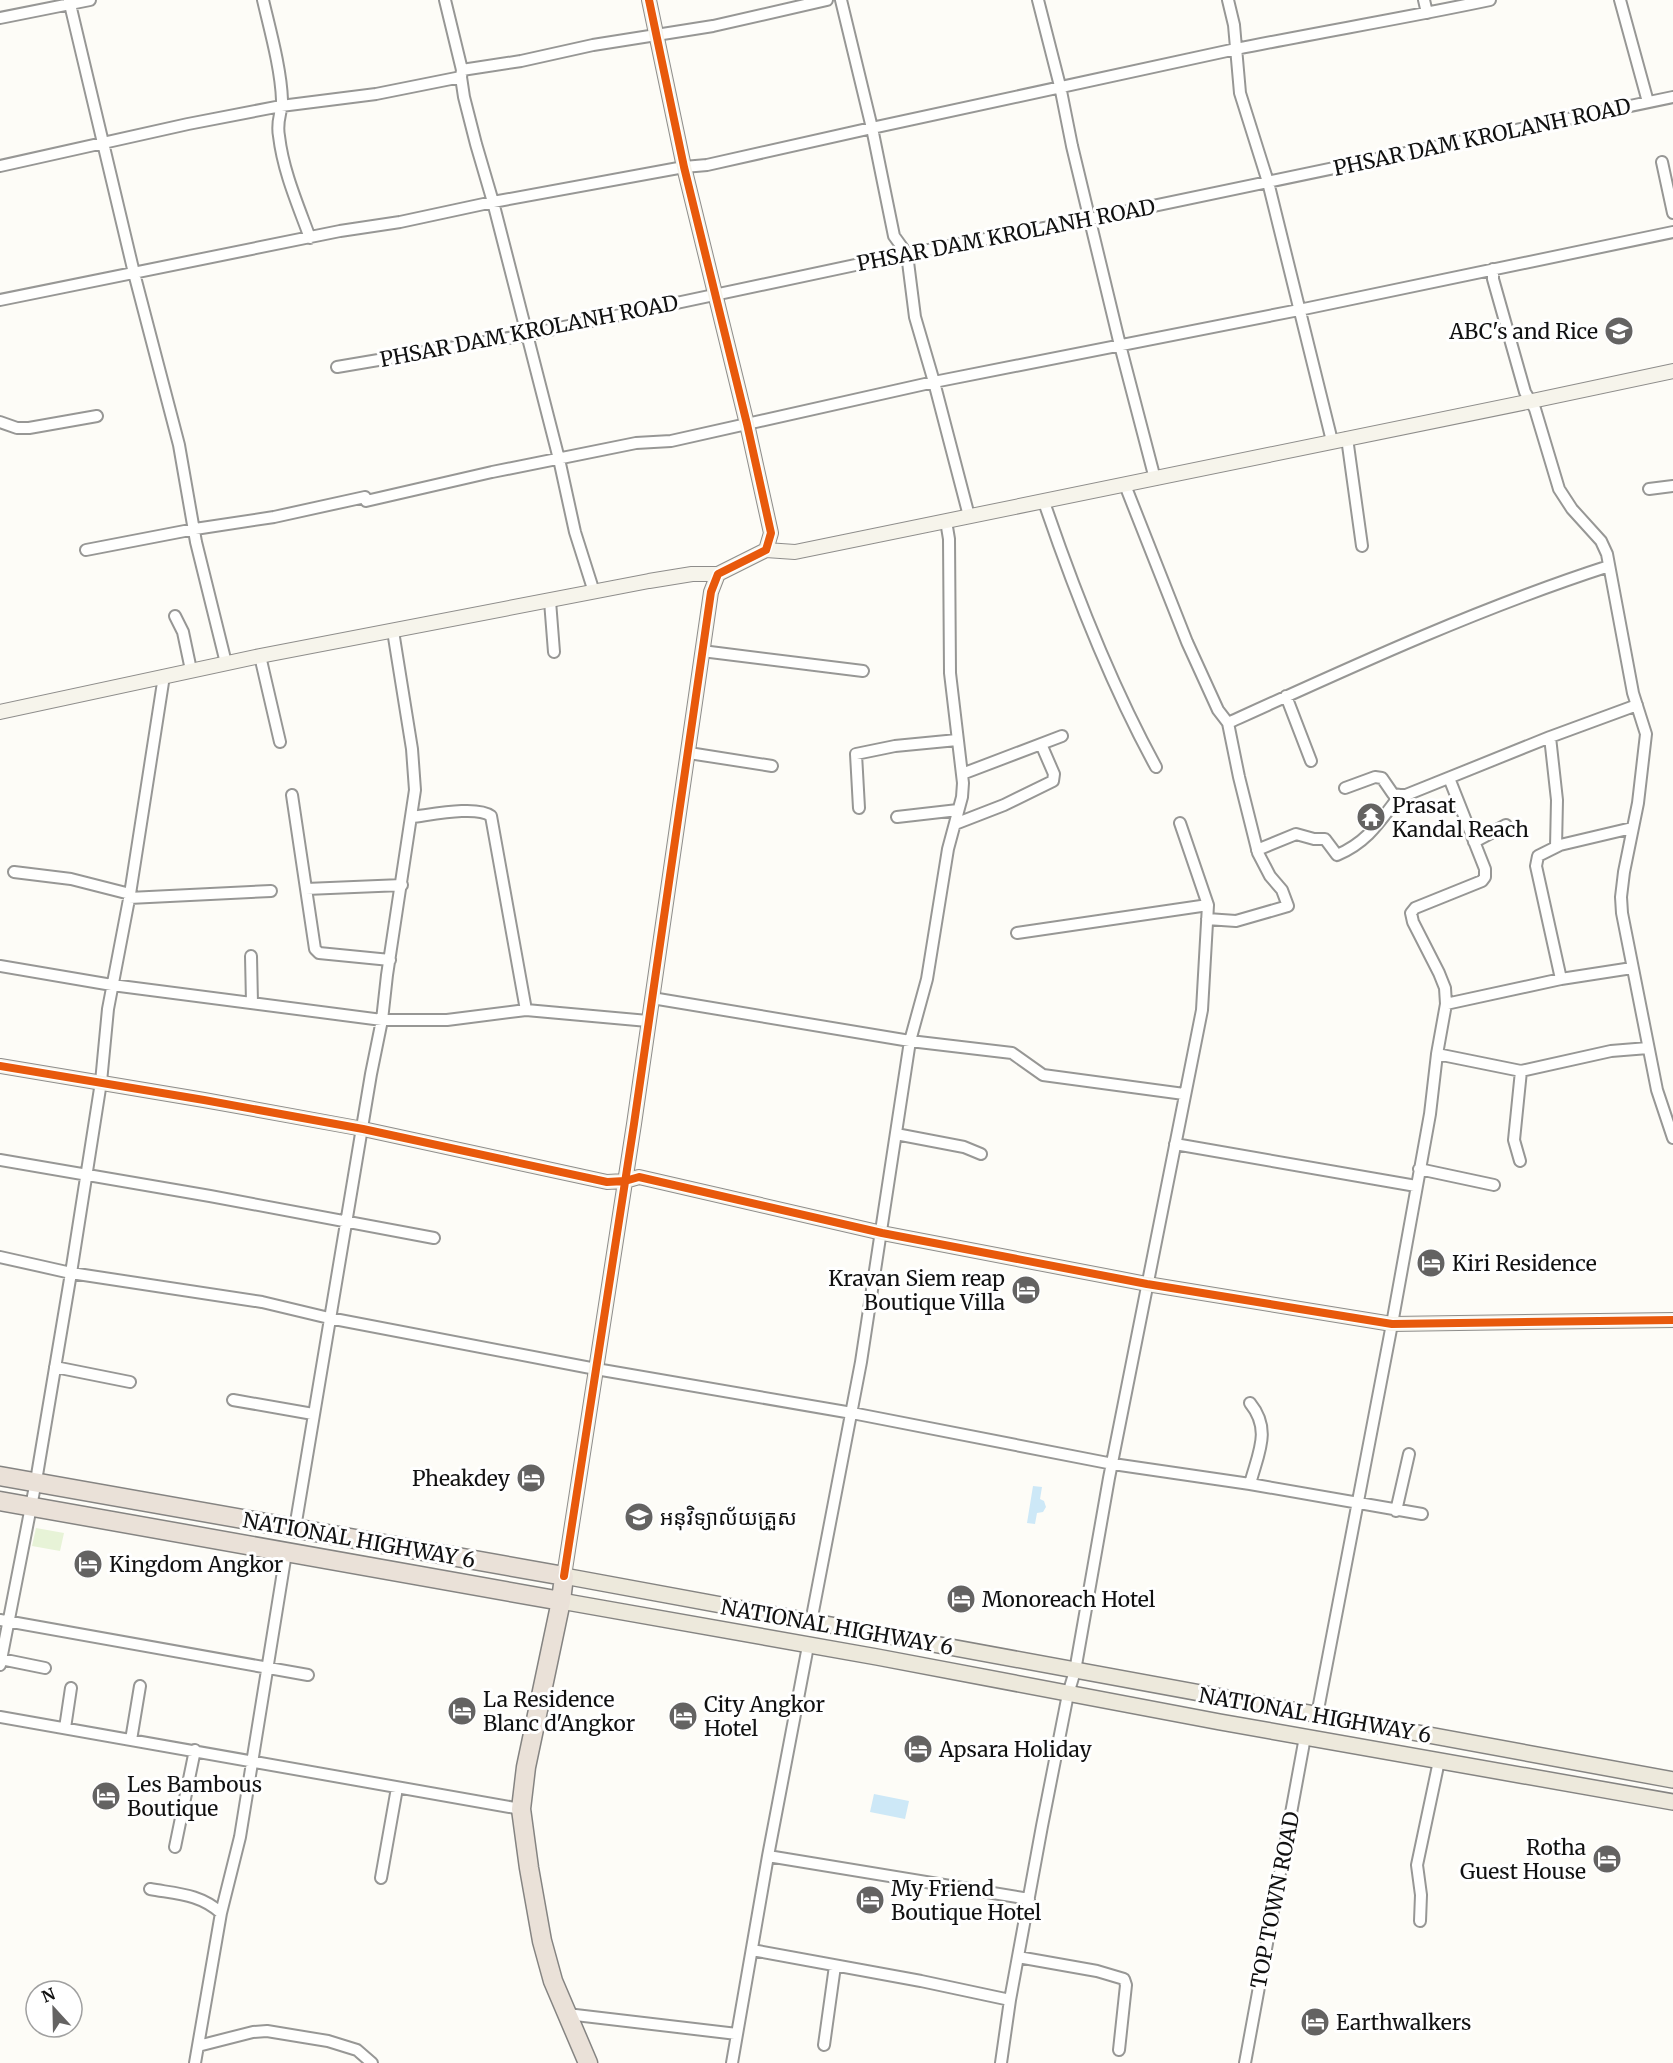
<svg xmlns="http://www.w3.org/2000/svg" width="1673" height="2063" font-family="Merriweather,'Noto Sans Khmer',serif">
<style>
.green{fill:#e7f3d7}
.water{fill:#cde8f7}
.lines{fill:none;stroke-linecap:round;stroke-linejoin:round}
.street-casing{stroke:#979795;stroke-width:14}
.secondary-casing{stroke:#8e8d8b;stroke-width:16}
.primary-casing{stroke:#858482;stroke-width:18}
.highway-casing{stroke:#858482;stroke-width:21}
.street{stroke:#fffffe;stroke-width:10}
.secondary{stroke:#f6f4eb;stroke-width:14}
.primary{stroke:#ede9dc;stroke-width:15}
.highway{stroke:#eae1d8;stroke-width:18}
.cycleway-casing{stroke:#fff;stroke-width:11}
.cycleway{stroke:#e8590c;stroke-width:8}
.labels{text-anchor:middle;dominant-baseline:central;stroke-width:6;stroke-linejoin:round;paint-order:stroke}
.street-label{font-size:21px;fill:#111;stroke:#fff}
.poi-label{font-size:21px;fill:#111;stroke:#fff;text-anchor:start}
</style>
<rect width="100%" height="100%" fill="#fdfcf7"/>
<!-- green -->
<path class="green" d="M36,1528l28,5 -4,18 -28,-5z"/>
<!-- water -->
<path class="water" d="M1033,1486l9,1 -2,12 4,2 2,6 -3,5 -6,1 -2,11 -8,-1z
M874,1794l35,7 -4,18 -35,-7z"/>
<g class="lines">
<!-- street casing -->
<g class="street-casing">
<path id="street" d="M69,0l65,273 45,172 17,97 30,121
M263,0c7,30 18,69 19,100 0,13 -6,20 -3,36 4,35 19,69 31,102
M445,0l17,70 -1,7 3,20 12,47 17,58 66,257 16,73 19,60
M841,0l31,128 22,108 13,18 8,63 19,65 35,134
M1038,0l22,86 12,60 48,199 35,134
M1228,0l6,25 6,68 28,89 64,259
M1424,0l3,13
M1620,0l28,102
M0,18l90,-18
M462,70l59,-9 72,-16 120,-19 114,-26
M1662,162l11,51
M0,166l188,-42 93,-18 95,-12 85,-17
M1493,269v10l32,113 10,17 24,80 13,20 29,32 6,13 26,139 13,41 -8,69 -14,69 -3,25 1,16 35,177 16,48
M0,300l340,-69 60,-9 93,-20 191,-35 23,-2c176,-40 352,-78 529,-116 84,-17 169,-31 254,-49
M337,367l189,-32 381,-81 184,-35 582,-122
M0,422l17,6h12l68,-12
M1347,438l15,108
M1125,485l62,157 31,68 10,13 11,54 19,76 12,23 12,14 6,16 -52,15 -29,-2
M1649,489l24,-3
M366,501l126,-29 144,-29 35,-2 263,-59 365,-72 374,-78
M1044,502c31,91 66,181 112,265
M86,550l109,-21 79,-12 91,-20
M550,601l4,51
M175,616l8,16 8,38
M702,651l161,20
M260,656l20,86
M1286,696l25,65
M1228,723c125,-57 251,-115 381,-157
M1550,737l7,63 -1,47
M689,753l83,13
M962,774l100,-38
M1345,788l30,-11 7,1 11,16 7,1
M292,795l23,154 4,4 71,7
M859,808l-3,-54 39,-8 62,-6
M412,817c18,-2 65,-12 79,-1l35,194
M897,817l61,-7
M955,824l49,-19 49,-24 1,-7 -13,-30
M1474,842l32,-17
M1257,850l39,-16 18,5h11l12,16c31,-13 43,-34 63,-60h6l144,-58 87,-32
M14,872l57,7 59,15
M306,889l96,-4
M129,898l142,-7
M1017,933l191,-28
M251,956l1,47
M0,966l112,19 270,35h65l79,-10 122,11
M1561,979l-25,-113 2,-10 22,-11 72,-17
M652,998l258,43 102,12 31,22 141,19
M1446,1004l115,-25 71,-11
M1437,1054l84,17 90,-20 37,-3
M896,1134l68,13 17,7
M1175,1144l241,42
M0,1160l210,36 224,42
M1520,1161l-6,-21 7,-69
M1419,1169l75,16
M0,1257l71,16 191,29 67,16 267,51 256,44 261,51 137,20 172,30
M55,1367l75,15
M233,1400l80,14
M1250,1484c8,-31 22,-54 0,-81
M1396,1511l13,-57
M295,1528l76,-454 11,-54 5,-45 28,-185 -3,-41 -19,-118
M0,1620l308,55
M811,1622l50,-260 49,-321 17,-62 21,-130 14,-52 1,-14 -13,-110 -1,-134 -3,-18
M1,1659l44,9
M0,1665l36,-184 35,-208 30,-191 7,-73 22,-115 34,-218
M1317,1715l75,-391 38,-210 7,-60 9,-50 -1,-16 -6,-15 -26,-51 -2,-9 4,-5 67,-27 3,-4v-8l-36,-91
M0,1717l521,92
M65,1728l6,-40
M131,1740l9,-54
M175,1847l20,-97
M768,1856l261,43
M381,1878l16,-90
M150,1889c28,5 50,5 71,24
M1420,1921l1,-26 -4,-30 22,-104
M752,1950l169,31 89,19
M1018,1957l79,14 27,8 2,6 -7,65
M567,2014l170,20
M824,2045l11,-79
M198,2046l55,-14 14,-1 61,10 29,9 15,13
M195,2063l26,-150 19,-76 46,-284
M732,2063l36,-207 40,-210
M1001,2063l9,-63 32,-174 26,-132 7,-23 34,-193 93,-468 6,-105 -28,-82
M1245,2063l60,-326"/>
</g>
<!-- secondary casing -->
<g class="secondary-casing">
<path id="secondary" d="M766,550l29,2 737,-151 141,-30
M0,712l260,-56 389,-75 43,-7h26
M0,1066l204,34 159,29 244,53 18,-1 14,-4 243,56 265,51 245,40 281,-4
M564,1576l70,-452 77,-532 7,-18 48,-24 5,-17 -24,-109 -63,-257 -35,-167"/>
</g>
<!-- primary casing -->
<g class="primary-casing">
<path id="primary" d="M564,1576l1109,204
M561,1601l316,56 343,65 453,80"/>
</g>
<!-- highway casing -->
<g class="highway-casing">
<path id="highway" d="M0,1476l564,100 -3,25 -35,166 -5,42 8,59 13,73 11,40 35,82
M0,1501l561,100"/>
</g>
<!-- street -->
<use href="#street" class="street"/>
<!-- secondary -->
<use href="#secondary" class="secondary"/>
<!-- primary -->
<use href="#primary" class="primary"/>
<!-- highway -->
<use href="#highway" class="highway"/>
<!-- cycleway casing -->
<g class="cycleway-casing">
<path id="cycleway" d="M0,1066l204,34 159,29 244,53 18,-1 14,-4 243,56 265,51 245,40 281,-4
M564,1576l70,-452 77,-532 7,-18 48,-24 5,-17 -24,-109 -63,-257 -35,-167"/>
</g>
<!-- cycleway -->
<use href="#cycleway" class="cycleway"/>
</g>
<!-- icons -->
<defs>
<g id="school-disc" transform="scale(1.5)"><circle r="9.5" fill="#646362" stroke="#fff"/><path d="M0-5L7-2L0 1L-7-2ZM-4 1L0 2.5L4 1V4Q0 6-4 4Z" fill="#fff"/></g>
<g id="temple-disc" transform="scale(1.5)"><circle r="9.5" fill="#646362" stroke="#fff"/><path d="M0-6L5-2H3V0L6.5 2.5H4V6H1.5V3h-3V6H-4V2.5H-6.5L-3 0V-2H-5Z" fill="#fff"/></g>
<g id="hotel-disc" transform="scale(1.5)"><circle r="9.5" fill="#646362" stroke="#fff"/><path d="M-6-4.5h1.5V1H6V5H4.5V3h-9V5H-6ZM-4 0a1.8 1.8 0 1 1 3.6 0ZM.5 0V-2.5h3Q6-2.5 6 0Z" fill="#fff"/></g>
</defs>
<g fill-rule="evenodd">
<use href="#school-disc" x="1619" y="331"/>
<use href="#temple-disc" x="1371" y="817"/>
<use href="#hotel-disc" x="1431" y="1263"/>
<use href="#hotel-disc" x="1026" y="1290"/>
<use href="#hotel-disc" x="531" y="1478"/>
<use href="#school-disc" x="639" y="1517"/>
<use href="#hotel-disc" x="88" y="1564"/>
<use href="#hotel-disc" x="961" y="1599"/>
<use href="#hotel-disc" x="462" y="1711"/>
<use href="#hotel-disc" x="683" y="1716"/>
<use href="#hotel-disc" x="918" y="1749"/>
<use href="#hotel-disc" x="106" y="1796"/>
<use href="#hotel-disc" x="1607" y="1859"/>
<use href="#hotel-disc" x="870" y="1900"/>
<use href="#hotel-disc" x="1315" y="2022"/>
</g>
<g class="labels">
<!-- street labels -->
<g class="street-label">
<text transform="translate(1482 137) rotate(-12)">PHSAR DAM KROLANH ROAD</text>
<text transform="translate(1006 235) rotate(-11)">PHSAR DAM KROLANH ROAD</text>
<text transform="translate(529 331) rotate(-11)">PHSAR DAM KROLANH ROAD</text>
<text transform="translate(359 1540) rotate(10)">NATIONAL HIGHWAY 6</text>
<text transform="translate(837 1627) rotate(10)">NATIONAL HIGHWAY 6</text>
<text transform="translate(1315 1715) rotate(10)">NATIONAL HIGHWAY 6</text>
<text transform="translate(1275 1900) rotate(-79)">TOP TOWN ROAD</text>
</g>
<!-- poi labels -->
<g class="poi-label">
<text x="1598" y="331" text-anchor="end">ABC's and Rice</text>
<text x="1392" y="805">Prasat<tspan x="1392" dy="24">Kandal Reach</tspan></text>
<text x="1452" y="1263">Kiri Residence</text>
<text x="1005" y="1278" text-anchor="end">Kravan Siem reap<tspan x="1005" dy="24">Boutique Villa</tspan></text>
<text x="510" y="1478" text-anchor="end">Pheakdey</text>
<text x="660" y="1517">អនុវិទ្យាល័យគ្រួស</text>
<text x="109" y="1564">Kingdom Angkor</text>
<text x="982" y="1599">Monoreach Hotel</text>
<text x="483" y="1699">La Residence<tspan x="483" dy="24">Blanc d'Angkor</tspan></text>
<text x="704" y="1704">City Angkor<tspan x="704" dy="24">Hotel</tspan></text>
<text x="939" y="1749">Apsara Holiday</text>
<text x="127" y="1784">Les Bambous<tspan x="127" dy="24">Boutique</tspan></text>
<text x="1586" y="1847" text-anchor="end">Rotha<tspan x="1586" dy="24">Guest House</tspan></text>
<text x="891" y="1888">My Friend<tspan x="891" dy="24">Boutique Hotel</tspan></text>
<text x="1336" y="2022">Earthwalkers</text>
</g>
</g>
<!-- north arrow -->
<g transform="translate(54 2009) rotate(338)"><circle r="28" fill="#ffffff" stroke="#a0a0a0" stroke-width="1.5"/>
<path d="M0-4.5L10 22L0 15L-10 22Z" fill="#646362"/>
<text y="-9" font-size="16" font-weight="bold" text-anchor="middle" fill="#111111">N</text>
</g>
</svg>
